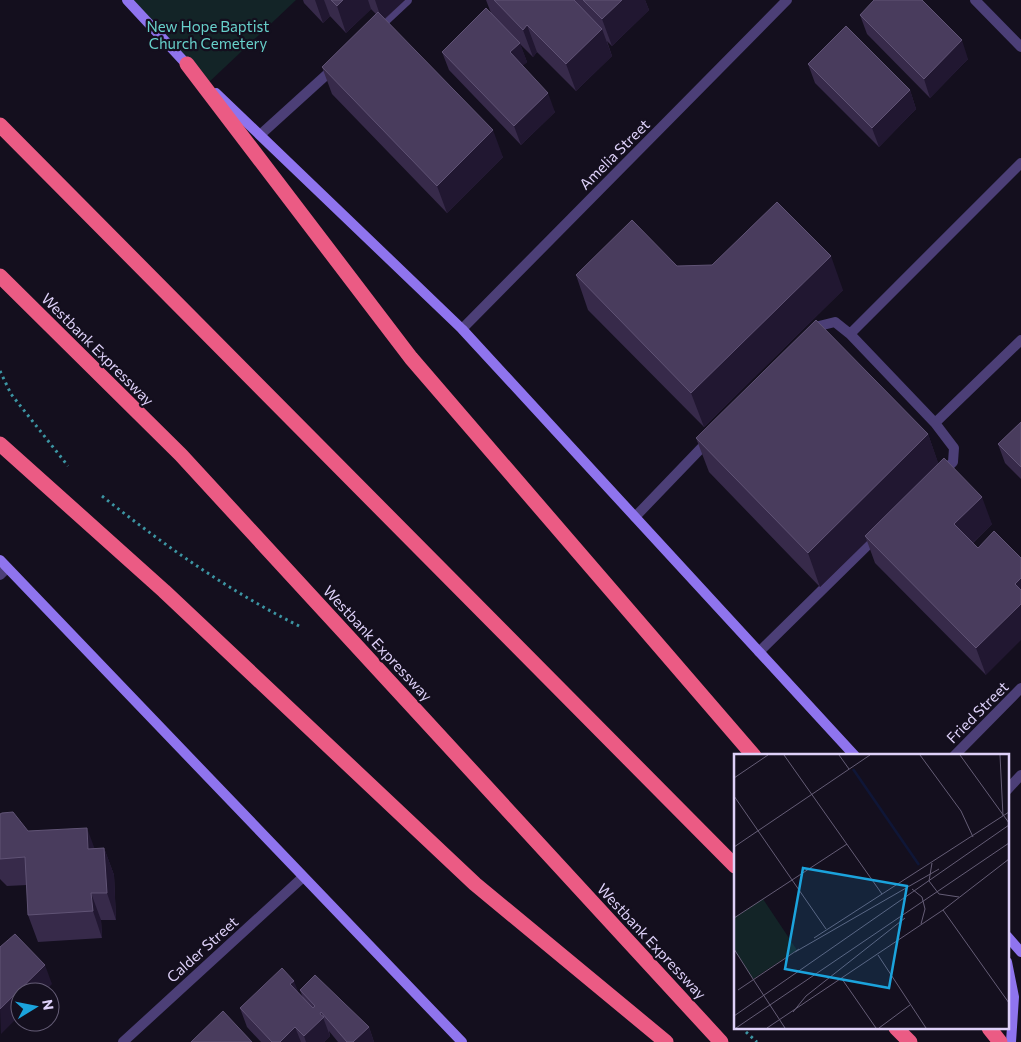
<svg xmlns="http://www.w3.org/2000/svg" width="1021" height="1042" font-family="Commissioner,sans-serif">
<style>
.green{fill:#132427}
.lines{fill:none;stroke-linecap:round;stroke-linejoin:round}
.path{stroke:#3c95a3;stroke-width:3;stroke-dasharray:2.5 4;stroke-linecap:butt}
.lane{stroke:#4c3f77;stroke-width:10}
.street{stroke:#4c3f77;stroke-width:10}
.secondary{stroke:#8f74ee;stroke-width:10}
.highway{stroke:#eb5b84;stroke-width:15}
.highway-bridge{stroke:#eb5b84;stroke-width:15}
.wall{fill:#372a4a}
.shaded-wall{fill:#211731}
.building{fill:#493c5d;stroke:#605375}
.labels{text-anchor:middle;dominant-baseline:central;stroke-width:4.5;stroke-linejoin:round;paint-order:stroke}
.park-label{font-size:15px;fill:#67d0ca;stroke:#140f1e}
.street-label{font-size:15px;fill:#ded1f9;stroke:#140f1e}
.inset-river{fill:none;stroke:#0f1637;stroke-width:2.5}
.inset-road{fill:none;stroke:#655d76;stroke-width:1}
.view{fill:#1ba3dc;fill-opacity:0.15;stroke:#1ba3dc;stroke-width:2.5}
.inset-edge{fill:none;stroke:#ded1f9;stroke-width:2.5}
</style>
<rect width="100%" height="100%" fill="#140f1e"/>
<!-- green -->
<path class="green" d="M127,0h169l-89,84z"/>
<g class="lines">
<!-- path -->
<path class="path" d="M0,371l11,23 57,72
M102,496c63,50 127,95 199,131
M746,1032l11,10"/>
<!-- lane -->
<path class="lane" d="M377,28l30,-28
M260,135l75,-68
M811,334l8,-8 16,-4 15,12 85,89 19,25 -1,14 -11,11
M850,334l171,-171
M935,423l86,-83
M635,517l74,-77
M759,652l119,-117
M1007,790l14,-15"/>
<!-- street -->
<path class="street" d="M975,0l46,47
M462,329l325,-329
M0,575l7,-7
M954,756l67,-68
M123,1042l179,-164"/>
<!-- secondary -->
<path class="secondary" d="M127,0l64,69
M216,93l246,236 393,427
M0,560l462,482
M1007,936l14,16
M1007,962l7,35 -3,45"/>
<!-- highway -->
<path class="highway" d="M187,64l224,294 343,398
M0,125l735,741
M0,444l164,147 311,293 191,158
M896,1028l14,14
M989,1028l11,14"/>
<!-- highway-bridge -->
<path class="highway-bridge" d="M0,276l181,179 540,587"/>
</g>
<!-- wall -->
<path class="wall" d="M303,0h102l-20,19 118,138 -56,56 -115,-119 -10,-27 54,-53 -5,-5 -25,24 -16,-17 -7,7 -19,-20z
M486,0h159l4,10 -37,36 -5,-5 5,15 -36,35 -39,-39 -4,5 -13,-13 7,18 -5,4 33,46 -34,33 -72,-75 -7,-18 49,-39z
M860,15l108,44 -38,39 -63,-64z
M808,64l102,26 6,19 -37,38 -64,-64z
M677,266l166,24 -139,137 -116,-117 -12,-35z
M1021,422v57l-16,-16 -7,-19z
M928,434l10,29 54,61 -19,19 13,132 -111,-112 -8,-22 -47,46 -111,-115 -13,-34z
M0,814l28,17 67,18 9,-1 10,27 2,45h-15l1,18 -64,4 -10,-27 -1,-30 -20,1 -7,-7z
M300,990l69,37 5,15h-36l-9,-11 1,5 -6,6h-63l-14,-15 -7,-19 58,-15 5,5z"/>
<!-- shaded-wall -->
<path class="shaded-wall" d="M315,0h9l6,16 -7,7z
M343,0h25l3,9 -25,24 -9,-27z
M375,0h30l-23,21z
M622,0h23l4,10 -37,36 -10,-27z
M527,25l10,27 -4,5 -10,-27z
M602,29l10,27 -36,35 -10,-27z
M962,40l6,19 -38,39 -6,-19z
M520,43l7,19 -10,9 -7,-19z
M910,90l6,19 -37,38 -7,-19z
M548,93l7,19 -34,33 -7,-19z
M493,130l10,27 -56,56 -10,-27z
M831,256l12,34 -139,137 -13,-34z
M928,434l12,34 -75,68 2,5 -47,46 -12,-34z
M982,497l10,27 -28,27 -10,-27z
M1021,578v23l-6,-17z
M1021,604v36l-35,35 -10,-27z
M87,828l10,27 -9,-6z
M104,848l10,27 2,45 -9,-27z
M91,893l10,27 1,18 -9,-27z
M45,965l7,19 -8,8h-24v23l-19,19 -1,-25z
M294,981l7,18 -11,-15z
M321,1012l9,24 -6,6h-18l-2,-6z
M295,1027l6,15h-21z
M369,1027l5,15h-21z"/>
<!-- building -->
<path class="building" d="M331,0h12l-6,6z
M494,0h80l28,29 -36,35 -39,-39 -4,5z
M583,0h39l-20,19z
M874,0h48l40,40 -38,39 -64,-64z
M486,8l34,35 -10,9 38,41 -34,33 -72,-74z
M378,12l115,118 -56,56 -115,-119z
M846,26l64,64 -38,38 -64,-64z
M777,202l54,54 -140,137 -115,-118 56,-55 45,46 35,-1z
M816,320l112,114 -120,119 -112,-115z
M1021,422v45l-23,-23z
M944,458l38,39 -28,27 24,24 16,-17 27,27v20l-6,6 6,6v14l-45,44 -111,-112z
M13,812l15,19 59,-3 1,21 16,-1 3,45h-16l2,18 -65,4 -3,-58 -25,2v-45l2,-1z
M15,934l30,31 -45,44v-62z
M282,968l12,13 -4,3 23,24 2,-2 -15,-16 15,-15 54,52 -16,15h-6l-26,-30 -1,2 4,3 -20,19 -9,-9 -15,15h-8l-32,-34z
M223,1011l29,31h-61z"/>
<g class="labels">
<!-- park labels -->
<g class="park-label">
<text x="208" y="26">New Hope Baptist<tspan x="208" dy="17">Church Cemetery</tspan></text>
</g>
<!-- street labels -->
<g class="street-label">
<text transform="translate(614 154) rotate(-45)">Amelia Street</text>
<text transform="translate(98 349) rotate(45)">Westbank Expressway</text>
<text transform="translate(378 643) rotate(47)">Westbank Expressway</text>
<text transform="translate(977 712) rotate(-45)">Fried Street</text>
<text transform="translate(652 941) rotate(47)">Westbank Expressway</text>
<text transform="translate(202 949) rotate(-42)">Calder Street</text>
</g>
</g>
<!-- overview -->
<g transform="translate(734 754)">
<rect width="275" height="275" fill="#140f1e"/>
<path d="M29,145l34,51 -44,29 -19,-30v-31z" fill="#132427"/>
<path class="inset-river" d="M119,15l66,96"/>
<path class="inset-road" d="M50,1l98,139M105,1l10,14M186,1l41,56 12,26M226,1l49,68M266,1l3,61M0,24l34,-23M0,42l92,133M0,93l136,-92M198,109l-3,18 10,13 20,3M178,135l10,8 3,12 -4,15M209,156l66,93M0,164l113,-74M80,184l195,-126M0,195l19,30M61,198l144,-83M144,201l48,73M19,225l32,49M108,225l34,49M4,236l61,-41M59,258l13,-16 99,-78M0,262l275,-191M2,274l273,-185M33,274l176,-118 66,-51M145,274l31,-23"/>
<path class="view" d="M69,114l104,18 -18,102 -104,-19z"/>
<rect width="275" height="275" class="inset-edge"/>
</g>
<!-- north arrow -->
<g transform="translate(35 1007) rotate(80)"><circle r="24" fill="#140f1e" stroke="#655d76"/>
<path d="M0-4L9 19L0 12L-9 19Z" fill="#1ba3dc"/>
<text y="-8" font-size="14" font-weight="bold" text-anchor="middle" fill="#ded1f9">N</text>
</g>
</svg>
